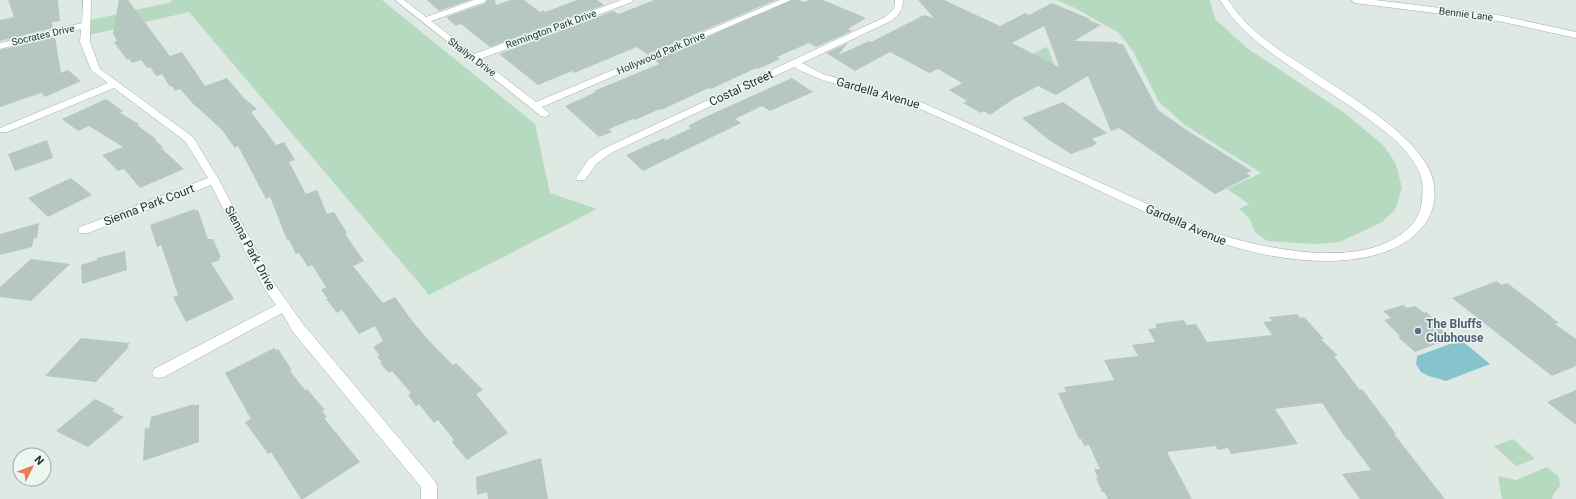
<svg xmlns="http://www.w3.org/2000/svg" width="1576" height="499" font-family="Roboto,sans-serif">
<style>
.green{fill:#b6dac0}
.water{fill:#86c3ce}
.building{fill:#b6c6c0;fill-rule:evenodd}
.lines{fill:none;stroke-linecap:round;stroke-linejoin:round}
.minor-casing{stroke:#a1b0ab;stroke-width:1}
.minor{fill:#fff;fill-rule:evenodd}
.service-dot{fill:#5c6f8a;stroke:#eef6f2;stroke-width:1.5}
.labels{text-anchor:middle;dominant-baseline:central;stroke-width:3;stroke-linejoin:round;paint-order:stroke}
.far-street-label{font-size:10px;fill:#203831;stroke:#eef6f2}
.street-label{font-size:12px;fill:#203831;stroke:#eef6f2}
.service-label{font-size:12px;font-weight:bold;fill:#4e5e75;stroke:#eef6f2;text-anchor:start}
</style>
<rect width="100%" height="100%" fill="#dee9e4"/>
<!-- green -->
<path class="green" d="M171,0h211l153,124 15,69 47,16 -168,86 -240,-283 -104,24 1,-15 86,-19z
M1057,0h153l5,19 32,29 99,66 38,32 12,18 6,24 -7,22 -13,12 -42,20 -27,2 -46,-3 -12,-9 -6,-14 -10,-9 10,-5 -22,-15 34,-16 -76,-48 -26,-23 -26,-51 -14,-18 -46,-26z
M1046,47l2,1 10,27 -32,-17z
M1513,439l22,20 -19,7 -22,-20z
M1547,467l12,10 1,9 -6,7 -2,6h-50l-4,-23 18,4z"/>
<!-- water -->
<path class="water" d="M1461,340l29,24 -44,17 -17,-5 -8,-4 -5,-8 1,-8z"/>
<!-- building -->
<path class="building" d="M8,0h50l2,21 -8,1 1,6 -53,13v-21l14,-3z
M119,0h9l42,56 12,-4 23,34 22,-8 17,20 13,11 -6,3 25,33 8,-3 11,18 -6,2 17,32 11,-4 10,24 7,-2 13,21 -2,1 19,27 -11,5 30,37 12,-6 18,25 20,23 20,20 3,-2 27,27 -7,4 32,39 -41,27 -15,-18 2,-2 -16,-20 -4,3 -15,-19 -3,2 -8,-11 3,-2 -19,-22 -3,2 -9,-10 2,-1 -5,-5 3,-1 -7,-9 10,-6 -8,-15 -16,8 -17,-24 -5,3 -11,-14h2l-7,-9 5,-3 -14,-22 -4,2 -9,-14 -3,1 -7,-14h-2l-17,-43 -4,2 -28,-53 -3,2 -13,-18 -25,-23h-1l-16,-18 -5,2 -3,-5 -2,1 -8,-13 -6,2 -6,-9 -3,1 -6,-8 -9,3 -3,-4 -2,1 -13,-18 3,-1 -4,-7z
M427,0h43l-31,11z
M487,0h8l1,5 15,-5h13l16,12 3,-2 2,2 32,-12h20l7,5 -114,42 -29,-23 -5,2 -10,-9 40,-14z
M654,0h122l-129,54 -10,-7 -63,26 -2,-2 -34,14 -39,-31 114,-43 6,3z
M792,0h7l5,2 5,-2h14l43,18 -18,11 4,2 -36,16 -7,-4 -32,14 3,2 -22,10 -2,-1 -45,21 -2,-1 -48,22 -1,-1 -25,11 -2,-1 -24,10 3,3 -13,5 -34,-31 31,-14 -2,-1 65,-27 -4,-4z
M918,0h26l56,26 25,-13 4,2 23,-12 38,16 -1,1 12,5 -27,16 43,1 1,2h5l35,66 33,23 61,38 -6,2 5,3 -36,18 -96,-66 -8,3 -23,-55 -32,19 -18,-9 -26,14 -22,15 -6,-4 -3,2 -18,-10 4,-2 -18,-11 13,-7 -24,-14 -9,4 -39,-21 -35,19 -29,-18 22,-10 -10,12 31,-14 2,1 53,-27 10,3zM1044,26l10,26 5,15 -47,-24z
M55,37l6,36 7,-3 13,11 -36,16 -4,-4 -41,14v-57z
M792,78l21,14 -43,19 -8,-5 -27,13 6,4 -98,48 -17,-16 38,-17 2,2 25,-12 -3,-2 15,-8z
M106,99l17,12 -3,2 19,11 -2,1 19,14 -1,1 8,7 -2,1 23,21 -44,19 -16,-19 -6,2 -16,-16 21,-8 -34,-21 -11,5 -16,-12z
M1063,102l44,31 -15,6 5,4 -4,3 -22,8 -22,-14 -27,-22z
M47,140l6,18 -38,13 -7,-17z
M71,178l21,17 -44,22 -20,-19z
M195,209v2l3,-1 10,29h5l8,18 -2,1 1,2 -9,3 23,36 -48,23 -13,-25 5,-2 -17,-50 -4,2 -7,-22z
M39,223l-2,15h-3l-2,9 -32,8v-21z
M125,251l2,19 -45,14 -1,-19 16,-5v-2z
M31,259l39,5 -39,37 -31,-4v-10z
M1497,281l4,4 6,-2 45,34h-1l8,6 -4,1 21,15v27l-24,10 -100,-78z
M1403,305l4,3 8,-2 9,7 2,-1 17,15 -3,1 12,10 -37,14 -17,-15 2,-1 -16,-16 7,-2 -8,-7z
M1297,314l3,4 4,-1 20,22h-3l17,17h-4l26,34 2,-1 34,45h-2l51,65h-85l-18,-25 29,-4 -22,-30h-2l-25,-37 -47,6 23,35 -67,10 -3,-6 -10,2 -2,-4 -49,6 25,47h-84l-4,-7h-2l-6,-14h2l-4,-9h6l-11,-24 -5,1 -3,-7h-2l-21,-46 8,-1 -2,-5 50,-7 -10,-20 34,-4 -6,-11 23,-3 -7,-13 9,-1 -2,-4 28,-4 4,5 9,-1 11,18 65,-7 -9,-13 9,-1 -3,-4z
M81,338l49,5 -3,3 2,1 -33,35 -51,-6z
M274,348l2,2 2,-1 14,21 -2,1 15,19 2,-1 18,21 -3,1 5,6 -3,1 36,44 -57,37h-2l-30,-47 -3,2 -23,-32 6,-3 -26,-46z
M1576,390v35l-29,-23z
M95,399l20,10 -3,2 12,6 -36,30 -32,-16z
M194,404v2l5,-2v38l-56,19 2,-34 4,2 2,-12z
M541,458l7,41h-60l-1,-7 -10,3 -1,-18z"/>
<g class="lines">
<!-- minor casing -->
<g class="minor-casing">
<path id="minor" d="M83,0h8l-1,42 10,27 93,68 26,43 56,105 28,39 131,156 3,5v14h-16v-12l-128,-155 -11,-19 -118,64 -5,1 -5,-1 -2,-4 2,-4 122,-64 -12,-17 -53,-103 -123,48h-8l-2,-3 2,-3 128,-49 -23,-37 -71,-53 -107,44h-7v-4l108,-45 -17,-13 -11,-28 1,-13 -81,20v-6l82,-20z
M395,0h9l22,17 48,-17h12l-1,2 -54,19 43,33 147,-54h12l-1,2 -152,57 56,43 244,-102h11l-249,107 8,7 -5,3 -4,-1z
M895,0h8c0,10 -4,15 -12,21l-89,42 21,11 98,28 282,127c48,17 127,34 175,17 22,-8 44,-23 44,-48 1,-8 1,-16 -2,-24 -13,-31 -44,-49 -70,-68 -27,-18 -54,-35 -80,-54 -20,-15 -37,-31 -50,-52h8c11,16 23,29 38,40 41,33 156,89 167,140 6,25 -5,47 -26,61 -22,15 -50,19 -77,20 -91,1 -167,-41 -247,-78 -55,-25 -110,-51 -165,-75 -40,-18 -86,-19 -124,-41l-183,86 -15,11 -11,16h-8l-1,-2 12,-18 15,-11 282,-132 9,-8z
M1351,0h24l123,15 78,17v6l-78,-17 -143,-18z"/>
</g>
<!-- minor -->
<use href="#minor" class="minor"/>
</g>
<!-- markers -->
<circle class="service-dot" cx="1418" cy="331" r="4"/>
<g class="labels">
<!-- far-street labels -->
<g class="far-street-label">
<text transform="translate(1466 14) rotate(7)">Bennie Lane</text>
<text transform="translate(551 29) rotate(-20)">Remington Park Drive</text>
<text transform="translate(43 35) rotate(-13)">Socrates Drive</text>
<text transform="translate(661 53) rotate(-23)">Hollywood Park Drive</text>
<text transform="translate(472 57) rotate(37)">Shailyn Drive</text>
</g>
<!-- street labels -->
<g class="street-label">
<text transform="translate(741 88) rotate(-25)">Costal Street</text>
<text transform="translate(878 93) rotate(16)">Gardella Avenue</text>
<text transform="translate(149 205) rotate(-21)">Sienna Park Court</text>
<text transform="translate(1186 225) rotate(23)">Gardella Avenue</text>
<text transform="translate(250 248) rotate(62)">Sienna Park Drive</text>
</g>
<!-- service labels -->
<g class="service-label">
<text x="1426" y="324">The Bluffs<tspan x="1426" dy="14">Clubhouse</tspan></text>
</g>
</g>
<!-- north arrow -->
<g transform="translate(32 467) rotate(48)"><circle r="19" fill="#eef6f2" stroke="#9caaa5"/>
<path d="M0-3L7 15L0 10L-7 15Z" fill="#ee7a56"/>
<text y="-6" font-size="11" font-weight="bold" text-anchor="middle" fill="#203831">N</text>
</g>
</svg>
